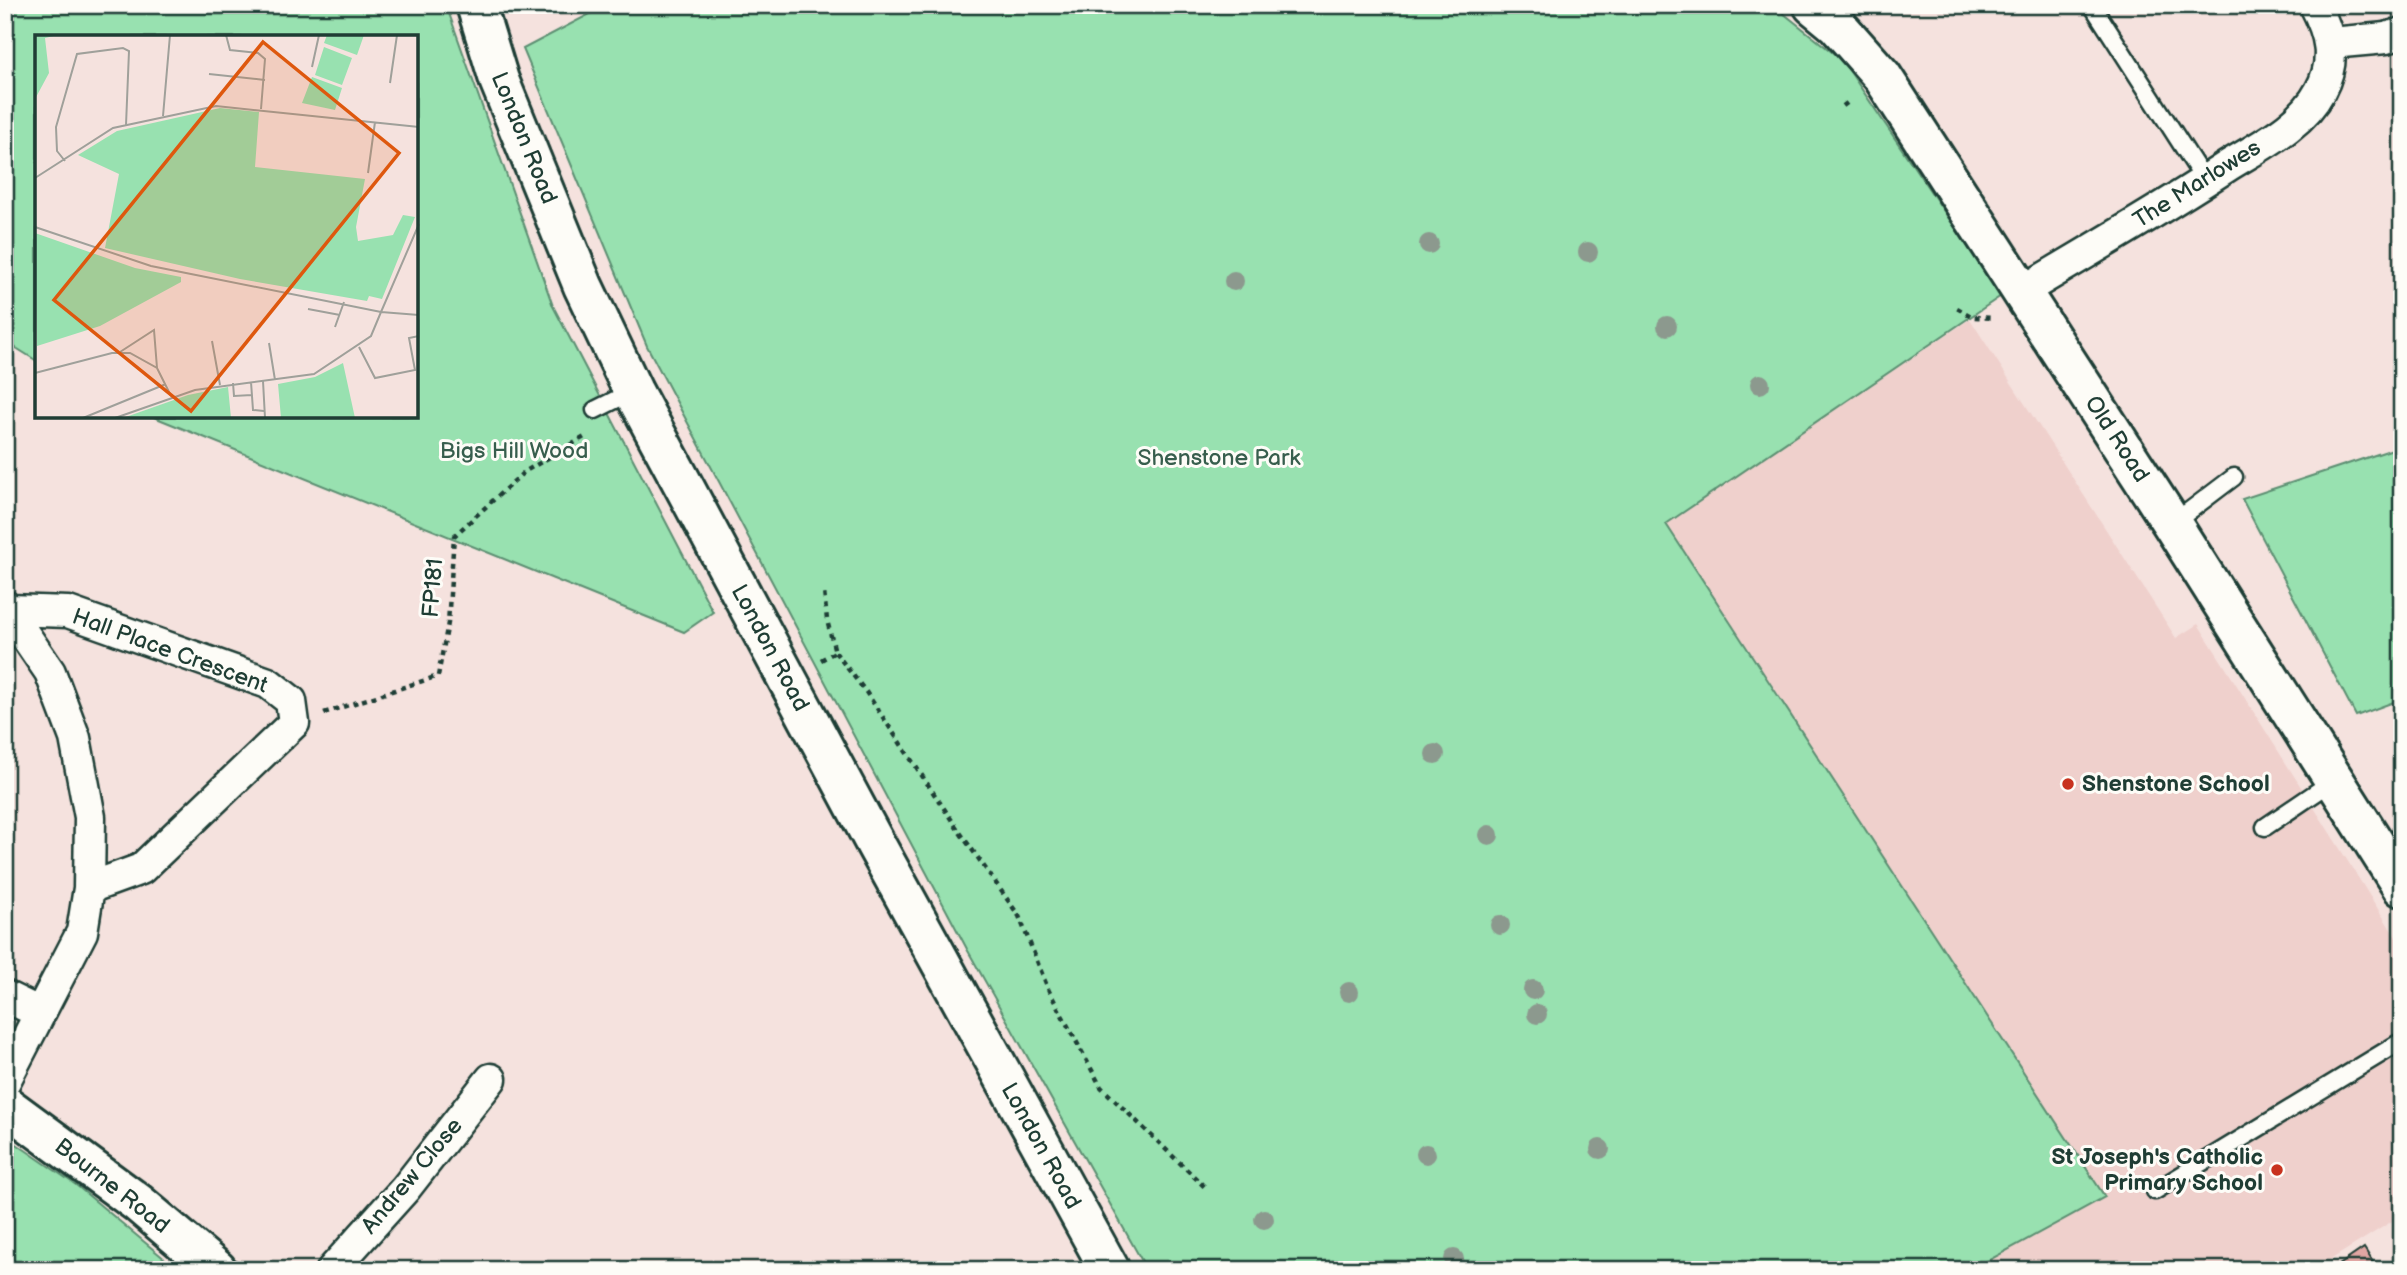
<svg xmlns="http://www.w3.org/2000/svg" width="2407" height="1275" font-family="'Balsamiq Sans',sans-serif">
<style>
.built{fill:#efd0cc}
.green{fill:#98e1b0;stroke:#5c8f72;stroke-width:2}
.building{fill:#e1a6a3;stroke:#1f3d34;stroke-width:2}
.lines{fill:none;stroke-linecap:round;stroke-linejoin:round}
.service-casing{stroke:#1f3d34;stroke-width:21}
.minor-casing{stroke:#1f3d34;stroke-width:35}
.tertiary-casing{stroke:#1f3d34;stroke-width:44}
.primary-casing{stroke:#1f3d34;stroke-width:44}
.path{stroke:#1f3d34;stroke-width:4.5;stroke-dasharray:5 5;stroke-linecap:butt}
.service{stroke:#fdfcf7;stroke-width:16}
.minor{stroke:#fdfcf7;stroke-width:30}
.tertiary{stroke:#fdfcf7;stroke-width:38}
.primary{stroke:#fdfcf7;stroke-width:38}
.tree{fill:#8c998e}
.poi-dot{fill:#c8321e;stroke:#fdfcf7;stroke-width:2.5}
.labels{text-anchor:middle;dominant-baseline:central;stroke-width:6;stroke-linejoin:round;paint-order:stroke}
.street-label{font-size:23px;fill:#1f3d34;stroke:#fdfcf7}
.park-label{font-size:23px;fill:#375e4d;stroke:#fdfcf7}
.poi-label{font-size:23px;font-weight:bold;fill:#1f3d34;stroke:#fdfcf7;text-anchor:start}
.inset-road{fill:none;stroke:#9fa09a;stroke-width:2}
.view{fill:#de580e;fill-opacity:0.15;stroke:#de580e;stroke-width:3.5}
.inset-edge{fill:none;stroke:#1f3d34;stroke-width:3.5}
</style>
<rect width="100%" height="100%" fill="#f5e2de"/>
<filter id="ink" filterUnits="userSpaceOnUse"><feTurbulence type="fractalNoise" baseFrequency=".0143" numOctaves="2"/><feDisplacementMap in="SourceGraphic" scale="14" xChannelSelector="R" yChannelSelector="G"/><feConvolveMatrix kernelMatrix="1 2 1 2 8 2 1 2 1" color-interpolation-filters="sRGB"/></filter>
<g filter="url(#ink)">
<!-- built -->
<path class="built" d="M1970,319l206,319 22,-14 204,323v268l-88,55h-343l133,-73 -438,-674z"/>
<!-- green -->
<path class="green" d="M5,5h441l107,301 160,306 -29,20 -530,-215 262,-1v-379h-379v324l-32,-20z
M607,5h1166l69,55 159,236 -335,228 439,673 -134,73h-824l-180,-321 -320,-603 -124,-297z
M2402,446v253l-46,17 -114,-217z
M5,1136l71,49 102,85h-173z"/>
<!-- building -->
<path class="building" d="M2364,1248l14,22h-46z"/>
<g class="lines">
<!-- service casing -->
<g class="service-casing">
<path id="service" d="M2092,5l113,176
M595,410l38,-19
M2172,524l62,-47
M2265,827l68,-46
M2155,1191l247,-150"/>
</g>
<!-- minor casing -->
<g class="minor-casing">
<path id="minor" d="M2331,43l55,-5 16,-5
M2021,292c68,-41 138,-81 205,-125 33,-21 75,-40 94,-76 17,-31 10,-57 -5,-86
M5,606l45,66 25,66 15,79 -1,71 -7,44 -77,149
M9,610l59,2 200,71 23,18 3,22 -153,146 -52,19
M5,996l35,17
M332,1270l73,-81 86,-110"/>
</g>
<!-- tertiary casing -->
<g class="tertiary-casing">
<path id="tertiary" d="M1813,5l23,19 46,52 290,448 230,363"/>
</g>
<!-- primary casing -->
<g class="primary-casing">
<path id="primary" d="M476,5l23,75 84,206 50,105 243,454 234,425
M5,1105l133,98 79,67"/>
</g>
<!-- path -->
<path class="path" d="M1843,106l8,-6
M1957,308l16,9 20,1
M835,652l31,40 93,139 60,85 30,75 52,96 106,102
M821,660l14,-8 -8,-32 -3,-28
M324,713l114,-37 10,-53 6,-87 70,-64 64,-37"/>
<!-- service -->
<use href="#service" class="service"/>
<!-- minor -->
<use href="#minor" class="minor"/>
<!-- tertiary -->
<use href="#tertiary" class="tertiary"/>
<!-- primary -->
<use href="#primary" class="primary"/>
</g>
<!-- trees -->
<g class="tree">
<circle cx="1429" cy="244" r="10"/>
<circle cx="1588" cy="252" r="10"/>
<circle cx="1234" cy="281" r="10"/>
<circle cx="1667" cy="326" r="10"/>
<circle cx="1760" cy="384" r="10"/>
<circle cx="1435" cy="754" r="10"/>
<circle cx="1489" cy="835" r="10"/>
<circle cx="1500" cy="925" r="10"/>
<circle cx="1533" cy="990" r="10"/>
<circle cx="1349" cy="992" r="10"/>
<circle cx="1537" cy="1014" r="10"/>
<circle cx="1600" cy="1149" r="10"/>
<circle cx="1426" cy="1154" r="10"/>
<circle cx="1264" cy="1219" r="10"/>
<circle cx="1454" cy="1259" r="10"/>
</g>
</g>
<!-- markers -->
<g class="poi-dot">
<circle cx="2068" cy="784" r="7"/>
<circle cx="2277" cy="1170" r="7"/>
</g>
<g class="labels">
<!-- street labels -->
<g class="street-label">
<text transform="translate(524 138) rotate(68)">London Road</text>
<text transform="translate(2197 184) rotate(-32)">The Marlowes</text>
<text transform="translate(2117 439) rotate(57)">Old Road</text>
<text transform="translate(433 588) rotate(-85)">FP181</text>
<text transform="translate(770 648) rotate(62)">London Road</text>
<text transform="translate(170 651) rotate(20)">Hall Place Crescent</text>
<text transform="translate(1041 1146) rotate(61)">London Road</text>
<text transform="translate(412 1176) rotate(-50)">Andrew Close</text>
<text transform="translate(112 1186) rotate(38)">Bourne Road</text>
</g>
<!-- park labels -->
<g class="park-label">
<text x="514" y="451">Bigs Hill Wood</text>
<text x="1219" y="458">Shenstone Park</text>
</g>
<!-- poi labels -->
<g class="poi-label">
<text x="2082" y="784">Shenstone School</text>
<text x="2263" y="1157" text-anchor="end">St Joseph's Catholic<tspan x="2263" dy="26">Primary School</tspan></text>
</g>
</g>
<!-- overview -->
<g transform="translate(35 35)">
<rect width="383" height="383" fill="#f5e2de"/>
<path d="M0,0h23l-13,3 4,35 -14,26zM292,0h37l-7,20 -33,-12zM289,12l28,11 -10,27 -27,-10zM277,42l30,11 -7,22 -33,-7zM185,73l39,4 -4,55 110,12 -9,48 2,14 35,-6 10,-20 12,2 -33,82 -13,-3 -2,5 -127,-22 -135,-31 14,-74 -41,-19 39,-24zM0,198l100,35 46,9v5l-81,44 -63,20zM308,328l12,55h-74l-3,-34 37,-7zM193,352l3,31h-108l65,-23z" fill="#98e1b0"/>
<path class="inset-road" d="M191,0l4,15 28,3 7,6 -4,50M277,32l7,-32M174,39l56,6M355,48l7,-48M128,81l7,-81M30,126l-8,-10 -1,-24 21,-73 46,-6 6,3 -3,74M333,138l7,-51M0,143l78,-50 103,-22 203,21M0,192l116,39 230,46 38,3M273,274l32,6M346,277l38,-88M300,292l9,-25M177,306l8,44M234,308l6,37M324,312l16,31 40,-8 -6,-32 10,-2M85,317l34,-22 3,38M0,338l77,-20h18l27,15 14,28M228,346l2,37M216,347l2,28 11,1M198,348l1,13 18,-1M48,383l83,-34M80,383l80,-28 119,-16 57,-38 10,-24"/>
<path class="view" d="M228,7l136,111 -208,258 -137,-111z"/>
<rect width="383" height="383" class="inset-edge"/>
</g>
<!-- margin -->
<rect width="2407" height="1275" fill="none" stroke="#fdfcf7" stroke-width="28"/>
<rect x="14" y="14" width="2379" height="1247" fill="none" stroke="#1f3d34" stroke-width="2.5" filter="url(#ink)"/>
</svg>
